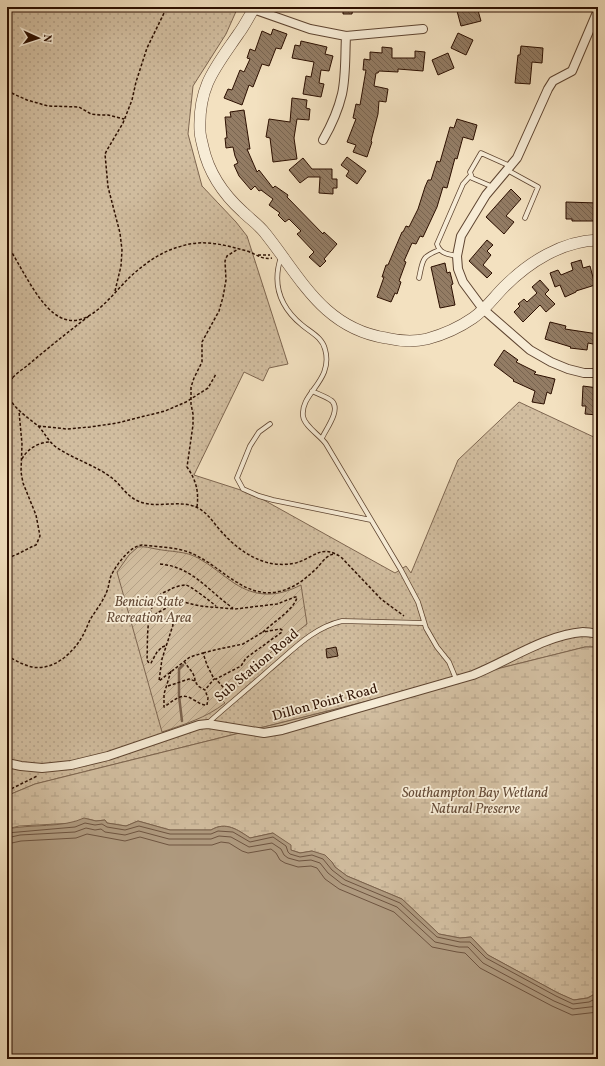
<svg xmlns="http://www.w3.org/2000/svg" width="605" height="1066" font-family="Vollkorn,serif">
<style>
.grass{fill:url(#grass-dots);stroke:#7e6650}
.wetland{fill:url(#wetland-marsh);stroke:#7e6650}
.garden{fill:url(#garden-furrows);stroke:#7e6650}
.water{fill:#af9a7f;stroke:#7b624c}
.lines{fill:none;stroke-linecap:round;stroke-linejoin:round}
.shore{stroke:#6e5440;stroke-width:1}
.stream{stroke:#7b624c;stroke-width:2.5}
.building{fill:url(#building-back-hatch);stroke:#2c0f00}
.service-casing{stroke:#5e4430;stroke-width:5.5}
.minor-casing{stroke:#5e4430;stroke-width:10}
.tertiary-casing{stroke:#5e4430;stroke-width:12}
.path{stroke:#2c0f00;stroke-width:1.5;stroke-dasharray:3 2;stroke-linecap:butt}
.service{stroke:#f7ecd6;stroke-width:4}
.minor{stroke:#f7ecd6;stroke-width:8}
.tertiary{stroke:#f7ecd6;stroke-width:11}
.labels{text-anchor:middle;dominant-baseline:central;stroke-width:3.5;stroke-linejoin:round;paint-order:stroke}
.park-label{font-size:14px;font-style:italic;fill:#664c38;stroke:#f7ecd6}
.street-label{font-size:14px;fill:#2c0f00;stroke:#f7ecd6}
</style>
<defs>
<pattern id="grass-dots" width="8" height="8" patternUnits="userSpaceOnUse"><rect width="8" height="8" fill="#d1bd9f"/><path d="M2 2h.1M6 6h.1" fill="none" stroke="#b4a187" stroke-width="1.8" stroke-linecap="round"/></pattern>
<pattern id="wetland-marsh" width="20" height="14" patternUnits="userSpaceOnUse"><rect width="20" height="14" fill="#d1bd9f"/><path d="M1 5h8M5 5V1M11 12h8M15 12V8" fill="none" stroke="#b4a187"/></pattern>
<pattern id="garden-furrows" width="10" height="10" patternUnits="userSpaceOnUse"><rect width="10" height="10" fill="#d1bd9f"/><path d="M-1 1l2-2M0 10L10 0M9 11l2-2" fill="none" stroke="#b4a187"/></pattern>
<pattern id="building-back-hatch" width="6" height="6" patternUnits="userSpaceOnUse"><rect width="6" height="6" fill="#937c64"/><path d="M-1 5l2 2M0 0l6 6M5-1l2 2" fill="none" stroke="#786450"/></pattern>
</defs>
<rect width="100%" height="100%" fill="#f3e1c0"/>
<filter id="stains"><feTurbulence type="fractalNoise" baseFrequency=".005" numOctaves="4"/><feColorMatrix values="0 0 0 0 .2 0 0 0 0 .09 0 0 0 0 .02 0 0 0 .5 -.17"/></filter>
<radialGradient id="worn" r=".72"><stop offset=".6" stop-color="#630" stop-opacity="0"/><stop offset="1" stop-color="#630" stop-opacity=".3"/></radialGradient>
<!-- grass -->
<path class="grass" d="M7,7h231l-12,27 -33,52 -5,48 14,52 34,36 11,14 41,128 -19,4 -6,13 -19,-9 -50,103 59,19 142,79 11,-7 5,7 47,-113 61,-58 79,37v208h-13l-550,137 -24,10 -4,4z"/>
<!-- wetland -->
<path class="wetland" d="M585,647h13v351l-5,-3 -6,3 -14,2 -15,-7 -70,-38 -17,-18 -11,1 -21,-4 -37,-35 -55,-23 -12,-9 -3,-5 -20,-11 -12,2 -9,-3 -18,-17 -23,5c-12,-8 -24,-17 -39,-8h-41l-32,-9 -12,5 -19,-3 -2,-3 -9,1 -8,-2 -13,4 -56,3 -12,3v-31l4,-4 24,-10z"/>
<!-- garden -->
<path class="garden" d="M138,547c7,-1 12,1 18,2 15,3 30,2 42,9 13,7 24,17 36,25 23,15 43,14 67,2l6,39 -41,32 -46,42 5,5c-19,15 -40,21 -63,29l-45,-160 12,-17z"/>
<!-- water -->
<path class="water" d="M84,818l12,3 9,-1 2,3 19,3 12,-5 32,9h41c15,-9 27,0 39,8l23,-5 18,12v5l9,3 12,-2 13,4 7,7 3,5 12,9 55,23 37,35 21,4 11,-1 17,18 70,38 16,7 14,-2 5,-3 5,3v61h-591v-230c23,-5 57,-1 77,-11z"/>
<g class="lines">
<!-- shore -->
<path class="shore" d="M7,833l68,-6 10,-4 10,2 7,-1 5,3 18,3 14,-4 31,8h41l7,-3 15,1 17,10 23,-5 13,9 2,6 2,2 10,3 12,-2 11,4 9,11 13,10 55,23 37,34 23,5h10l16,16 70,38 17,8 16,-2 4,-2 5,1
M7,838l13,-3 55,-3 11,-4 9,2 6,-1 4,3 20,3 14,-4 30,8h42l8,-3 12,1 18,10 23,-4 9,6 3,6 4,3 11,3 12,-1 9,3 8,10 14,11 55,23 38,35 24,5h9l15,16 71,38 19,8 25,-3
M7,844l14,-3 55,-3 11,-4 38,7 15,-4 29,8h43l9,-3 8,1 13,8 6,2 23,-4 5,4 4,7 5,3 13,4 13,-1 6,2 8,11 14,10 55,23 38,35 25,5 8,1 15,15 72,38 20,9 26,-3"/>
<!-- stream -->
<path class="stream" d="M182,721l-3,-25v-27l4,-4"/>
</g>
<!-- building -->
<path class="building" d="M343,7h10l-1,7h-9z
M472,7h5l4,14 -20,5 -4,-15z
M273,29l14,5 -6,15 -5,-1 -7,18 -7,-2 -9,23 -4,-2 -7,20 -18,-7 4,-9 4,1 8,-20 4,2 6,-13 -3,-1 3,-9 5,2 7,-20 9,4z
M458,33l15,7 -7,15 -15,-7z
M301,41l26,6 -2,7 8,2 -4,15 -8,-1 -2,13 5,1 -3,13 -18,-3 3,-18 5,1 3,-15 -22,-4 3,-13 5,1z
M521,46l22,2 -1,15 -10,-1 -2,22 -15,-1 3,-28h2z
M382,47l10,1v10h23v-7l10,1 -2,19 -25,-2v3l-19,-1 -1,2h-2l-2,13 14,3 -2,13 -7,-1 -1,13 -7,27 1,1 -5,15 -14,-5 3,-7 -9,-3 9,-23 -3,-1 3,-14 4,1 6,-35h-3l1,-11 6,1v-8l12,1z
M448,53l6,15 -16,7 -6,-15z
M292,98l15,2 -1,8 4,1 -1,11 -12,-1 -3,19 3,21 -24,3 -3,-24 -4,-1 3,-18 21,3z
M244,110l6,39h-3l10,23 2,-2 14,18 2,-2 13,9 -1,2 36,37 1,-2 13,12 -13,15 2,2 -6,6 -11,-10 5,-5 -17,-18 4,-3 -12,-12 -4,3 -7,-7 2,-2 -11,-8 4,-6 -12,-9 -2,1 -4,-5 -4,4 -12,-14 -5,-11 4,-2 -3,-7 -2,-9 -7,1 -1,-10h2l-2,-21h6l-1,-5z
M457,119l20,6 -4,15 -10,-3 -6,22 -2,-1 -8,30 -4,-1 -6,20 -14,30 -3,-1 -4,8 -4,-1 -8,18 2,1 -7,19 2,1 -4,12 -2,-1 -4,9 -14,-5 7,-20h-2l4,-12h2l14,-33h1l3,-6 3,1 9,-18 7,-22 3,-7h3l6,-19 3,1 10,-35 4,1z
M347,157l19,14 -9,13 -11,-8 3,-5 -8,-6z
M303,158l9,11h20v10h5v9h-4v6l-14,-1 1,-16h-12l-8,6 -11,-13z
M511,189l10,10 -15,17 8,6 -10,12 -18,-17z
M566,202l32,1v18h-26v-2h-6z
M487,240l6,5 -6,6 4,4 -8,10 9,8 -5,5 -18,-17z
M581,260l2,8 7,-2 5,19 -19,6v1l-11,5 -5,-12 -5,2 -5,-14 8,-3 3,5 12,-5 -2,-7z
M445,263l2,10 3,-1 3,12 -2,1 4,20 -15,3 -9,-41z
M540,280l9,10 -4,4 10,10 -9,8 -6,-7 -17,17 -9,-10 6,-6 -2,-2 6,-5 3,3 10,-9 -5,-6z
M550,322l16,4 -1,3 33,5v11l-10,-2 -1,7 -17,-2 1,-1 -26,-8z
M504,350l14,10 -2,2 20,10 -2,2 21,5 -4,15 -4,-2 -3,12 -12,-2 3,-11 -22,-10 1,-1 -20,-15z
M583,386l15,2v27l-13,-1 1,-8h-4z
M336,647l2,9 -11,2 -1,-9z"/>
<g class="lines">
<!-- service casing -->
<g class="service-casing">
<path id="service" d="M507,170l31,17 -13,31
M493,187l-21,-9 -2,-6 11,-19 29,13
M457,256c-9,-2 -17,-2 -20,-12l26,-60 8,-9
M281,257c-9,27 -2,49 21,68 8,7 20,12 23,24 9,32 -25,44 -22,67 1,10 18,20 23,28l75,126 17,32 8,26 11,19 12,15 7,17
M419,278c4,-18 2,-21 20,-28
M312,391c6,3 15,6 20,10 9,9 -6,28 -10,37
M270,424l-11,8 -9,14 -13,32 6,11 16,7 14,4 98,20
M208,723c20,-18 41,-35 61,-53 23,-19 43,-42 73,-49l81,2"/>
</g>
<!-- minor casing -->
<g class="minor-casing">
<path id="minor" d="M253,9l57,20 36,7 77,-7
M598,10l-26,61 -19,10 -5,8 -31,69 -31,37 -25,41 -4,20 1,13 5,13 20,27 47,41 21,12 17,7 16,4h14
M323,140c8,-14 15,-29 19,-46 4,-18 3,-39 4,-58
M7,763l14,3 21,2 29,-3 37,-9 91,-31 9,-1 56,9 18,-3 191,-55c35,-14 72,-40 110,-43 5,0 10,1 15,2"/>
</g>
<!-- tertiary casing -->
<g class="tertiary-casing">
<path id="tertiary" d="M255,7c-6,9 -10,18 -16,26 -24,35 -41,53 -39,98 0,5 2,11 3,16 6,27 20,47 40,65 7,7 16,13 22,21 36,45 58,95 121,105 13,3 28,4 41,1 15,-4 33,-12 46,-21 12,-8 21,-21 31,-31 25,-25 58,-46 94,-47"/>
</g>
<!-- path -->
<path class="path" d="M7,91l20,9 21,6 31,1 12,7 10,1h7l16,4
M7,245c14,21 24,45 41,63 33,34 60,-10 82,-31 15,-14 32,-26 52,-31 22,-7 43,-1 65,5 9,3 15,9 25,7
M258,255h12
M115,291l6,-25 1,-16 -2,-17 -12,-46 -3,-33 2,-4 16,-27 9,-23 4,-18 11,-34 20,-41
M89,316c-21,16 -41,32 -61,49 -6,5 -15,10 -18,17 -10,19 17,34 28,44 7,7 10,15 18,21 17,12 39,18 56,31 8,6 14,17 24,22 18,10 41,-1 60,7 11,5 16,14 24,23 13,15 29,28 49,33 9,2 21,2 30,-1 18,-7 23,-17 42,-5l40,42 23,17
M7,380l6,-2
M38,426l29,3 23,-2 27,-4 48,-12 21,-9 22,-14 8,-14
M22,459c5,-10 17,-17 28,-17
M197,507c2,-16 -1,-27 -10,-40l6,-42v-11l-2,-10v-17l3,-9 8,-16v-20l17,-31 4,-14 3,-17 -1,-19 2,-5 11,-7
M7,558c11,-3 19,-9 29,-13l4,-9 -4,-21 -13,-32 -2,-11 1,-28 -3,-33
M160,564c33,3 48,27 73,44
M150,617l29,-16 21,5 35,3 42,-5 18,-7h2c-2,12 -25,26 -34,35l17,-3 2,1v2l-36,26 -5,8 -25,13
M150,617l20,3 3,5 -11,34 -3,22 31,-24 13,-4 4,12 7,14h2l14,16
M165,646l-3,1 -5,5 -6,11h-2l-2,-3c1,-19 -2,-52 13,-65 3,-3 8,-4 11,-6 4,-2 10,-4 15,-4 5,1 25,17 30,21
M203,653l16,-4 24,-5 20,-12
M7,656c8,4 16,9 25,11 21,4 40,-13 50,-30 3,-5 5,-11 8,-17 5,-9 13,-18 17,-29 2,-5 2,-10 4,-15 5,-11 19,-30 31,-31 16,2 37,2 51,9 28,12 50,44 84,38 16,-3 27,-12 39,-23 5,-5 10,-14 18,-15
M184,661c4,7 11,12 11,20
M171,671l-7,23v13c5,-3 10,-8 16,-10 10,-4 18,9 27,8l1,-7 -3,-8
M168,686l21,-7 6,2 3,5 7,4 9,-11
M7,791l30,-15"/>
<!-- service -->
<use href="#service" class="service"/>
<!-- minor -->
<use href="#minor" class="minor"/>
<!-- tertiary -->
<use href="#tertiary" class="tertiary"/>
</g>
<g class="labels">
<!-- park labels -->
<g class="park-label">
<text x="149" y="602">Benicia State<tspan x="149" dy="16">Recreation Area</tspan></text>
<text x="475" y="793">Southampton Bay Wetland<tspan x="475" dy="16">Natural Preserve</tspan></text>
</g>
<!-- street labels -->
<g class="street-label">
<text transform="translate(257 666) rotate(-40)">Sub Station Road</text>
<text transform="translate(325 703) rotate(-15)">Dillon Point Road</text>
</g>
</g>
<!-- margin -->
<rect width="605" height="1066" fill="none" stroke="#f3e1c0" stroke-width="24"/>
<rect x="8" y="8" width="589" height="1050" fill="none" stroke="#2c0f00" stroke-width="2"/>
<rect x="12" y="12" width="581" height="1042" fill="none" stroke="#2c0f00"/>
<!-- north arrow -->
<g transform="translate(38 38) rotate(93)" stroke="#f7ecd6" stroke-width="3" paint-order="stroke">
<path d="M0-3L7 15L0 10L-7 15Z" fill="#2c0f00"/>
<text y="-6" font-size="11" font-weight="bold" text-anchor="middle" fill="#2c0f00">N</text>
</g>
<rect width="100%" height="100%" filter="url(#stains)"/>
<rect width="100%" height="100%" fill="url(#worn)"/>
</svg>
